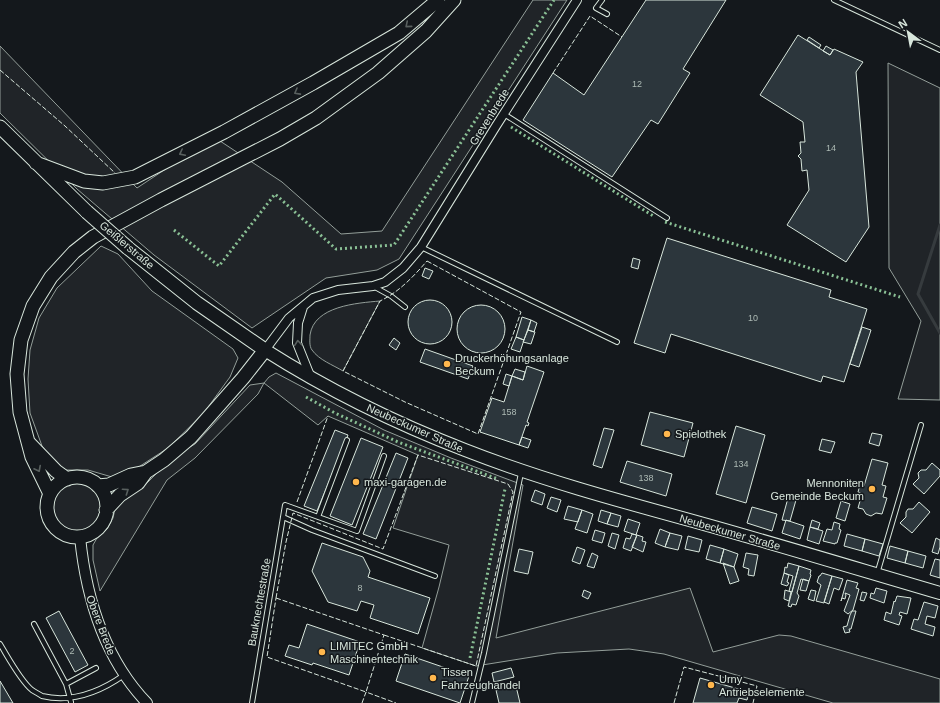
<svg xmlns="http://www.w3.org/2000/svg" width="940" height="703" font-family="Helvetica,sans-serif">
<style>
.green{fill:#202428;stroke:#939e99}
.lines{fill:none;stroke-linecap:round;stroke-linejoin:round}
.stream{stroke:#363b3e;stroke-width:3}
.building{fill:#2c363c;stroke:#d8e6dc}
.service-casing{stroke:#d8e6dc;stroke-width:6}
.minor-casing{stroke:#d8e6dc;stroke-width:10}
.tertiary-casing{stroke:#d8e6dc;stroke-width:12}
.secondary-casing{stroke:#d8e6dc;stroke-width:14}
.primary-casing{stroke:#d8e6dc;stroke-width:15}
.service{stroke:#14181c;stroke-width:4}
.minor{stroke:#14181c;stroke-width:8}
.tertiary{stroke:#14181c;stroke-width:10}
.secondary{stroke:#14181c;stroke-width:12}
.primary{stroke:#14181c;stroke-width:13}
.primary-bridge-casing{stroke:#d8e6dc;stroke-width:15;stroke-linecap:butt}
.primary-bridge{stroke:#14181c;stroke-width:13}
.hedge{stroke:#8ac095;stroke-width:3;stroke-dasharray:2 3;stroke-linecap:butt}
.fence{stroke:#d8e6dc;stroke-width:1;stroke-dasharray:5 2;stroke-linecap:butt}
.oneway{stroke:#59605f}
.poi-dot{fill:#ffb74d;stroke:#14181c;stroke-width:1.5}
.labels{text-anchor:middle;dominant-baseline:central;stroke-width:3;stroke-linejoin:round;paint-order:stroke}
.number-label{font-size:9px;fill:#adbab4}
.street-label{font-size:11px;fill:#d8e6dc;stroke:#14181c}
.poi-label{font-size:11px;fill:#d8e6dc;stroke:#14181c;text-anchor:start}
</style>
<rect width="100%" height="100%" fill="#14181c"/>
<!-- green -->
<path class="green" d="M533,0h34l-168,259 -22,11 -51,8 -74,50 -98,-73 -77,-66 -77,-76v-67l137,142 77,-51 68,45 59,52 41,-3z
M888,63l52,25v312l-42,-1 23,-78 -32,-53z
M101,246l17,8 34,37 81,58 5,9 -8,19 -27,37 -35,34 -31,20 -25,9 -24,-7h-22l-11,-6 -13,-18 -12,-33 -2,-34 2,-29 9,-32 18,-30z
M380,301l-37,70c-10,-6 -24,-11 -31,-21 -3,-4 -2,-10 -2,-15 4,-29 47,-32 70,-34z
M276,373l108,57 67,28 72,27 -27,153 194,-50 23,64 66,-17 12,1 149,43v24h-107l-169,-49 -35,-5 -72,4 -81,13 -54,-18 17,-61 10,-42 -56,-17 25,-73 -90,-39 -10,9 -54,-42 -6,11 -63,64 -28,22 -67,111 -7,-31v-15l4,-7 10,-9 6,-11 2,-9 7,-8 26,-19 25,-25 22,-13 55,-59 14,-2 5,-6z
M53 507a24 24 0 1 1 48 0a24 24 0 1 1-48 0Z"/>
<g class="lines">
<!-- stream -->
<path class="stream" d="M940,225l-22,69 22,39"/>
</g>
<!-- building -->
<path class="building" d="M646,0h80l-43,69 7,4 -32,51 -7,-4 -39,57 -89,-57 30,-47 31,22z
M798,35l32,20 4,-6 29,13 -7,10 13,155 -23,35 -59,-37 22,-35 -2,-20 -5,1 -1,-12 -3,-3 3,-3 -1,-11h5l-2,-20 -43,-27z
M809,37l12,8 -2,3 -12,-8z
M826,46l7,4 -3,5 -7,-4z
M667,238l164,52 -2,7 38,12 -23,73 -21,-6 -2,6 -150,-48 -6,19 -31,-10z
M633,258l7,2 -2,9 -7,-2z
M425,268l8,3 -4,8 -7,-3z
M408 322a22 22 0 1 1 44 0a22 22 0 1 1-44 0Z
M457 329a24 24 0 1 1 48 0a24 24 0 1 1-48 0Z
M522,317l9,3 -7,20 -8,-3z
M531,320l6,3 -3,9 -6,-2z
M862,327l9,3 -12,37 -9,-3z
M528,330l7,2 -4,12 -8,-2z
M516,337l8,3 -4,12 -9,-3z
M394,338l6,5 -4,7 -7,-5z
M425,349l48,17 -5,13 -48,-17z
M527,366l17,6 -17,50 2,1 -1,3 -2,-1 -7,20 -39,-13 12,-34 12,4 8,-26 11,4z
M515,369l10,3 -2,8 -11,-4z
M506,374l6,2 -3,10 -6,-2z
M650,412l43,11 -9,34 -43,-12z
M736,426l29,9 -19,68 -30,-9z
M604,428l10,2 -12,38 -9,-3z
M335,430l13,5 -31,76 -13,-5z
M872,433l10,2 -3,11 -10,-3z
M522,437l9,3 -3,8 -9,-3z
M361,438l22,9 -31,78 -22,-9z
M822,439l13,3 -4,11 -12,-3z
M396,453l12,5 -32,81 -13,-5z
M872,459l16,4 -6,22 4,1 -3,11 4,1 -5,16 -6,-1 -5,3 -5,-2 -3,-5 -5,-1 4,-14 -4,-2 2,-7 4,1z
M627,461l45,13 -6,22 -46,-14z
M932,463l8,7v6l-16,18 -11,-10 6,-6 -1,-5 3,-3h5z
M535,490l10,4 -3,11 -11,-4z
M551,497l10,3 -4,12 -10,-4z
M788,498l8,2 -6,21 -8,-1z
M841,501l9,3 -5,17 -9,-3z
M919,502l11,10 -18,21 -12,-10 6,-6v-5l2,-3h5z
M568,506l14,4 -4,12 -14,-3z
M752,507l25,7 -5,17 -25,-8z
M582,510l11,4 -6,19 -12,-4z
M601,510l10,3 -4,11 -9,-3z
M611,513l10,3 -3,11 -11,-3z
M628,519l12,4 -4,12 -12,-4z
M786,520l18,6 -4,13 -18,-6z
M812,520l8,3 -2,6 -8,-2z
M834,522l6,2 -1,5 2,1 -4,13h-2v1l-12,-3 4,-12 5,1z
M810,527l13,4 -4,13 -12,-4z
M660,529l10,4 -5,14 -10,-4z
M595,530l10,3 -3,10 -10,-3z
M612,533l7,2 -4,14 -7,-3z
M670,533l12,3 -4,14 -13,-3z
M632,534l5,1 -6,16 -8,-3 3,-10 4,1z
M847,534l18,5 -3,12 -18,-5z
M637,535l6,2 -1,4 4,1 -3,10 -11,-5z
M688,536l14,4 -3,12 -14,-3z
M936,538l4,2v7l-2,7 -6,-2z
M865,539l18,5 -4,12 -17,-5z
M322,543l41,14 7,14 -2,6 62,21 -12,36 -48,-16 4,-13 -13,-4 -4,10 -29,-9 -16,-31z
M710,545l14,4 -4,14 -14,-4z
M890,546l18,5 -3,12 -18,-5z
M577,547l8,3 -5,14 -8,-3z
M519,549l14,3 -5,22 -14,-3z
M724,549l14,5 -4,13 -14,-4z
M908,551l18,5 -3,12 -18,-5z
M592,553l6,3 -4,12 -7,-2z
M746,553l12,2 -4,21 -6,-1 1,-6 -6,-2z
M935,559l5,1v18l-10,-3z
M723,563l11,4 5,14 -9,3z
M788,563l11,3 -7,26 -3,-1 4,-15 -9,-3 1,-6 2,1z
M799,566l12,4 -1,4 1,1 -2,6 -8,-2 -4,14 2,3 -3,9 -4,-1 -1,3 -3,-1z
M784,573l5,2 -2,7 2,1 -2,3 -6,-2z
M822,573l10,3 -8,27 -8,-2 5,-16 -4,-3 2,-6h1z
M832,576l11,3 -4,11 -5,-2 -5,16 -5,-2z
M803,579l6,2 -3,10 -6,-1z
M847,580l11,3 -2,5 3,1 -6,21 -5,4 -4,-3 6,-16 -5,-2 1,2 -1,4 -3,-1 -1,3z
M876,588l11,3 -3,12 -14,-5 1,-5 3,1z
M584,590l7,3 -3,6 -6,-3z
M785,590l6,2 -2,9 -5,-2z
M811,590l5,1 -2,10 -6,-2z
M862,592l5,1 -3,8 -4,-1z
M897,596l14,2 -4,16 -7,-2 -1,3 3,1 -3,9 -15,-5 2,-8 5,2 3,-13 1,1z
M924,602l14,4 -3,12 -8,-2 -2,8 10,3 -2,9 -22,-7 3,-10 4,1z
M59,611l29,54 -13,7 -29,-54z
M852,611h4l-5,18h-2l1,3 -5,1 -2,-6 4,-1 3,-11z
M307,624l53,18 -11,33 -36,-12 -1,2 -27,-9 4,-11 10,3z
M405,654l64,22 -9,27 -64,-22z
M511,668l3,9 -20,5 -2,-9z
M700,678l49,14 -2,8 -8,-2 -2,5h-44z
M0,681l13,22h-13z
M516,686l4,17h-21l-3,-13z"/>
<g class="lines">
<!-- service casing -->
<g class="service-casing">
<path id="service" d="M602,0l-6,8 11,6
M834,0l106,50
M504,114l163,104
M421,247l196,95
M373,286l18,10 14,11
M283,517l29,13 123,46
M318,517l29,-77
M877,574l44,-149
M34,624l32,60 5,18
M0,644c8,13 20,36 32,46 3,2 7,4 10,6 30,7 58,-4 82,-21
M66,684l30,-16
M252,703l33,-198 72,26 27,-75
M472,703l12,-50 37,-180"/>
</g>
<!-- minor casing -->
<g class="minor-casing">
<path id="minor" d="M303,307l-5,16 -1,20 14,35
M265,350l24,-32 24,-20 25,-8 35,-4 12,-4 18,-14 18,-21 75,-121 81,-126"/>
</g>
<!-- tertiary casing -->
<g class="tertiary-casing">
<path id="tertiary" d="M80,537c6,60 24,121 67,166"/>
</g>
<!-- secondary casing -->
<g class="secondary-casing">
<path id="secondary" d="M265,350c63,40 130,73 200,100 74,29 151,50 228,71 83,23 165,48 247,72"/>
</g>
<!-- primary casing -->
<g class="primary-casing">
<path id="primary" d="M0,127l87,85
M36,163l48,18 19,2 32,-6 89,-45 89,-49 86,-50 39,-33
M29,443l27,28 11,8
M47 507a30 30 0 1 1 60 0a30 30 0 1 1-60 0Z
M98,486l11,-1 22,-10 15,-3
M50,494l-18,-37 -12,-45 -3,-38 4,-34 12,-34 18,-29 23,-25 19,-15 68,-37 119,-61 36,-21 62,-45 48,-42 28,-31
M106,510l14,-15 18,-12 8,-11 18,-12 27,-23 52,-59 22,-28 -68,-47 -69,-55"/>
</g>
<!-- service -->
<use href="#service" class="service"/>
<!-- minor -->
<use href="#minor" class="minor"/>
<!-- tertiary -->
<use href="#tertiary" class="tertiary"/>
<!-- secondary -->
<use href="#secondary" class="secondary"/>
<!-- primary -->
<use href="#primary" class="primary"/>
<!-- primary-bridge casing -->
<g class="primary-bridge-casing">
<path id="primary-bridge" d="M87,212l41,36"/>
</g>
<!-- primary-bridge -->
<use href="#primary-bridge" class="primary-bridge"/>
<!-- hedge -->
<path class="hedge" d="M511,127l144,90
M665,222l235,75
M174,230l45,36 56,-72 61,55 58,-4 160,-245
M306,397l29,16 63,29 100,37
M470,658l35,-169"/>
<!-- fence -->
<path class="fence" d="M0,70l65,56 50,47
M553,73l37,-57 32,21
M427,261l94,51 -43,122 -73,-32 -62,-31 37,-70c19,-9 33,-24 47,-40z
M297,502l31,-86
M276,598l10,-56 7,-29 90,36 35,-94 90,29 5,8 -37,174 -92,-31
M276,598l108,37 -18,57 -99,-35z
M362,703l4,-11 30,11
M674,703l10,-36 73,19 -4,17"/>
</g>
<!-- one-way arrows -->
<defs><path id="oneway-chevron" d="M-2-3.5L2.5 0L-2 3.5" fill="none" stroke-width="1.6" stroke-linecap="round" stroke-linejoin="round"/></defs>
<g class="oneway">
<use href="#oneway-chevron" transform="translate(408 25) rotate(140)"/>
<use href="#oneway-chevron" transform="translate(297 92) rotate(151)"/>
<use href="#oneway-chevron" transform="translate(182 153) rotate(153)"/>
<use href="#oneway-chevron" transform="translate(298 343) rotate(-96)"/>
<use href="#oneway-chevron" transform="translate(38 469) rotate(63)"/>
<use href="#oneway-chevron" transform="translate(126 491) rotate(-34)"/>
</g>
<!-- markers -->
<g class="poi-dot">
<circle cx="447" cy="364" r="4"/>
<circle cx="667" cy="434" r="4"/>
<circle cx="356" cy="482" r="4"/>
<circle cx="872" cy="489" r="4"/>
<circle cx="322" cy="652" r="4"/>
<circle cx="433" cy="678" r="4"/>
<circle cx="711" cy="685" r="4"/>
</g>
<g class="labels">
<!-- number labels -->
<g class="number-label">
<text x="637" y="84">12</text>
<text x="831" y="148">14</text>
<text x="753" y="318">10</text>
<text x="509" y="412">158</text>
<text x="741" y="464">134</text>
<text x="646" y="478">138</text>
<text x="360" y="588">8</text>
<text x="72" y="651">2</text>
</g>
<!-- street labels -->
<g class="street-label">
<text transform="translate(489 117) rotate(-58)">Grevenbrede</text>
<text transform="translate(127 245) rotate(40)">Geißlerstraße</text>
<text transform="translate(415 428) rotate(24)">Neubeckumer Straße</text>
<text transform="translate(730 532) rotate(16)">Neubeckumer Straße</text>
<text transform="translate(259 602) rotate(-80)">Bauknechtestraße</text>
<text transform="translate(101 625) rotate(69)">Obere Brede</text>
</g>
<!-- poi labels -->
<g class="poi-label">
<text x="455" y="358">Druckerhöhungsanlage<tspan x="455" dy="13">Beckum</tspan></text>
<text x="675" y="434">Spielothek</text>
<text x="364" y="482">maxi-garagen.de</text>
<text x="864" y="483" text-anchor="end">Mennoniten<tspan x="864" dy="13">Gemeinde Beckum</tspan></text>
<text x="330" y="646">LIMITEC GmbH<tspan x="330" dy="13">Maschinentechnik</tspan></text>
<text x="441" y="672">Tissen<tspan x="441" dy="13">Fahrzeughandel</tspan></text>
<text x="719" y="679">Urny<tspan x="719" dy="13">Antriebselemente</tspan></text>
</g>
</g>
<!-- north arrow -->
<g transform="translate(908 32) rotate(328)" stroke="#14181c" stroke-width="3" paint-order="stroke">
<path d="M0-3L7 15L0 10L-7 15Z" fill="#d8e6dc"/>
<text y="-6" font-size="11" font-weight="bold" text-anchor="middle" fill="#d8e6dc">N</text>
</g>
</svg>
